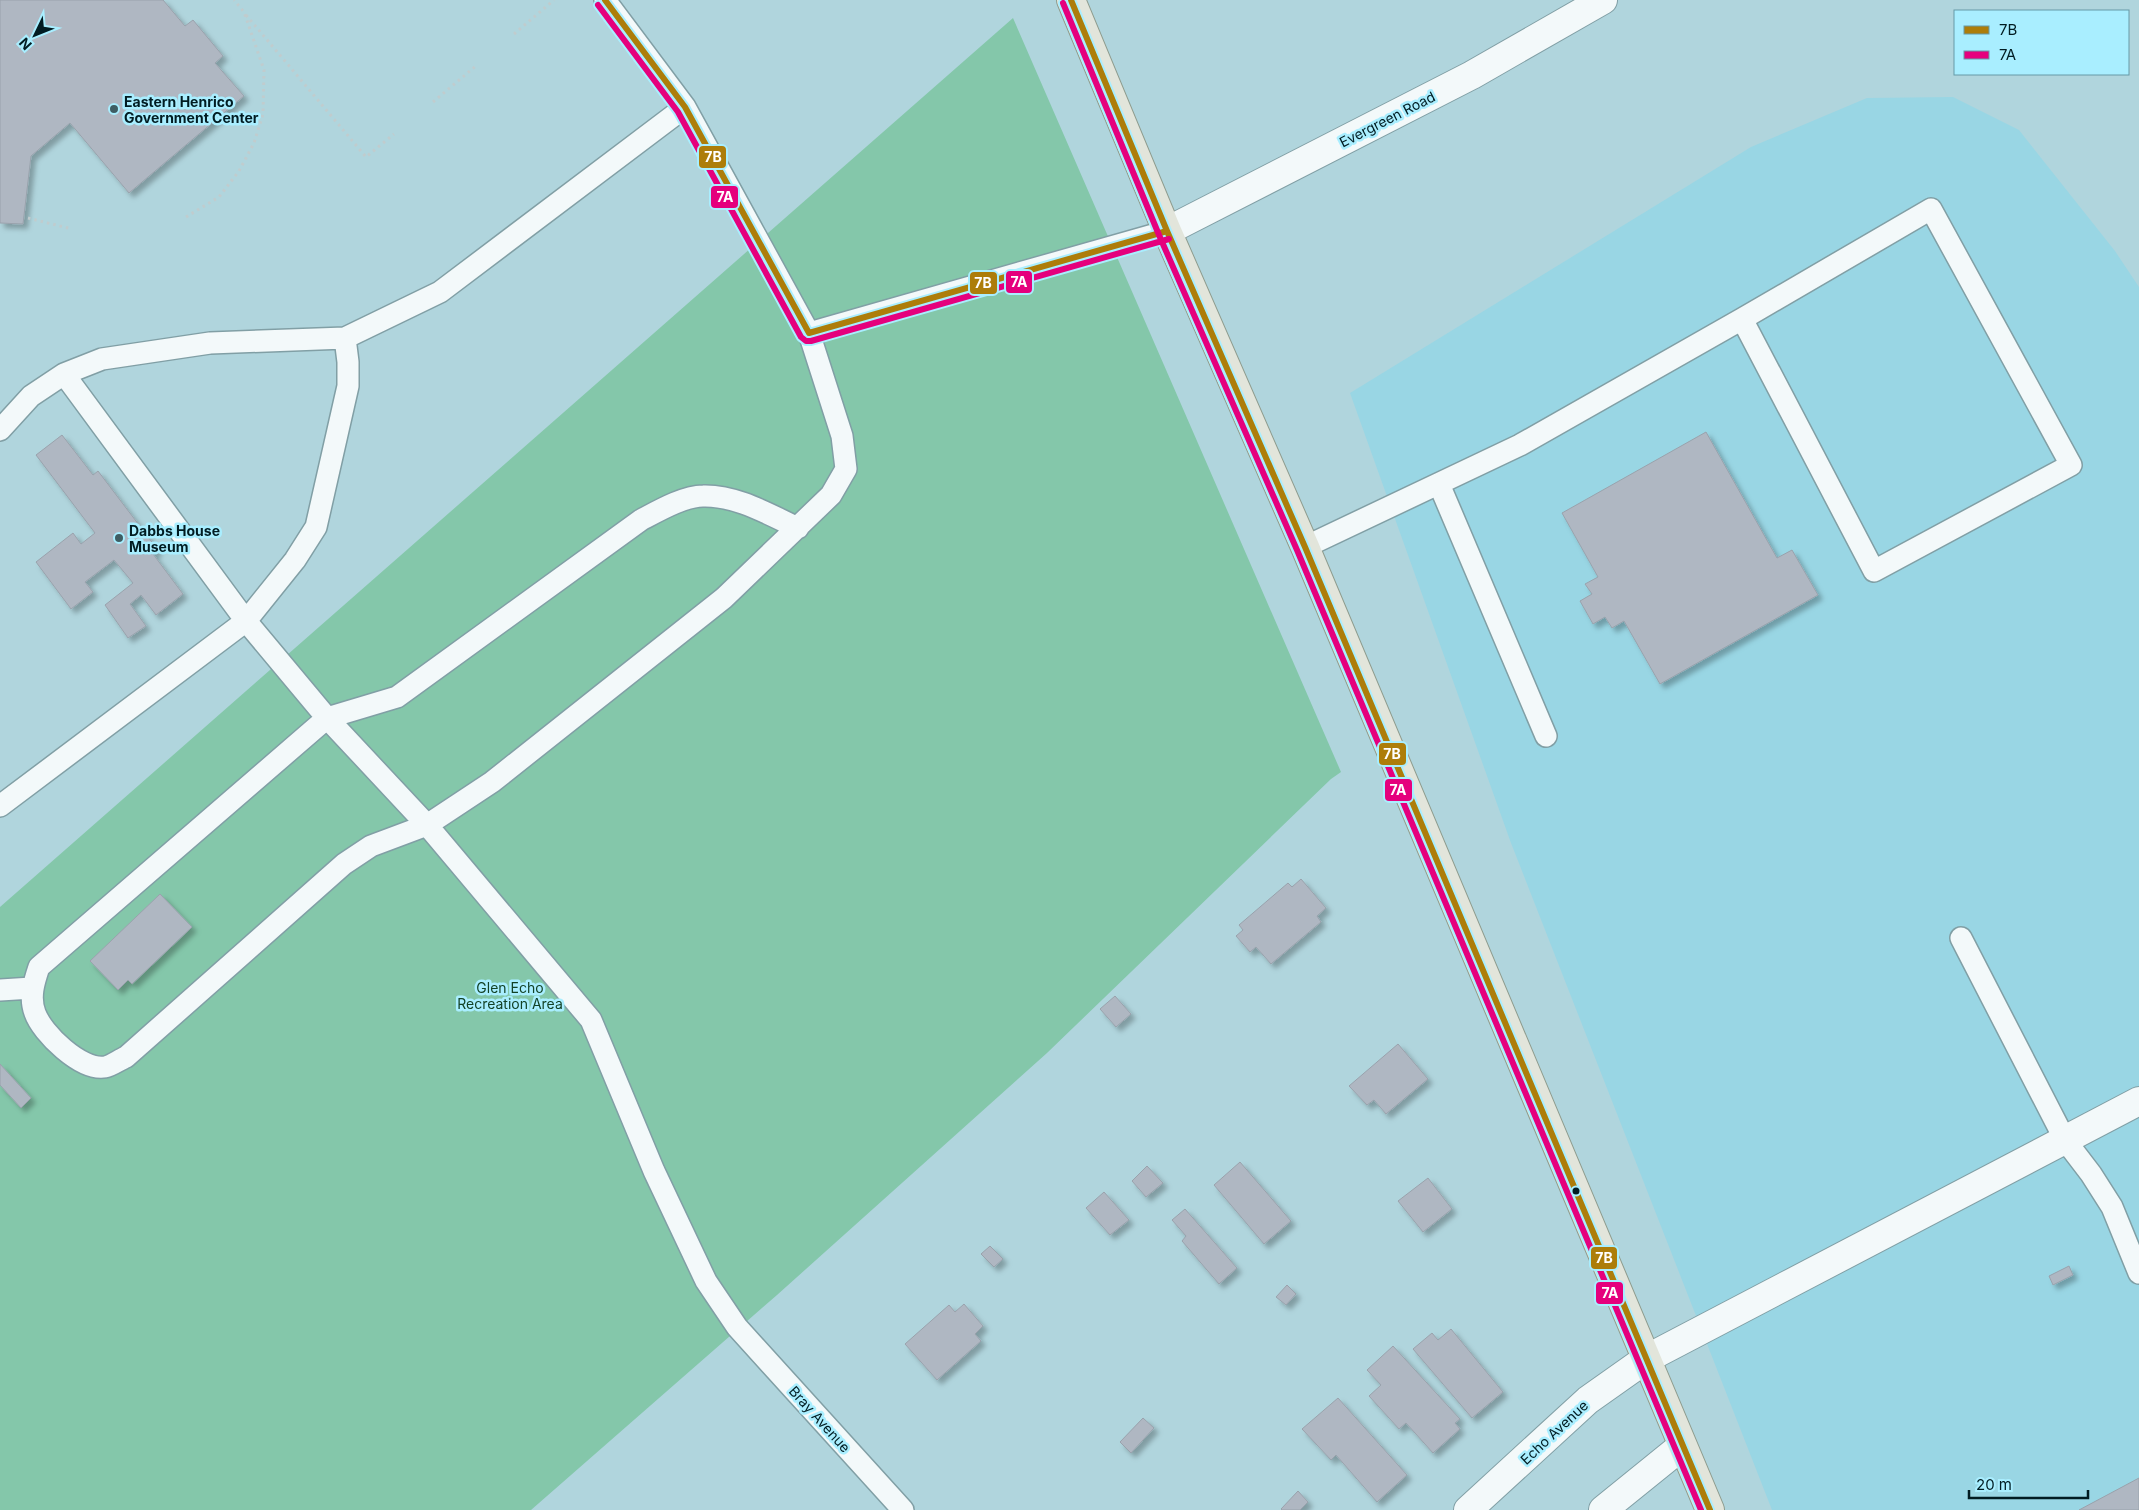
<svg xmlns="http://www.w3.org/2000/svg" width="2139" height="1510" font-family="Inter,sans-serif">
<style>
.built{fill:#99d6e4}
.green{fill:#84c7aa}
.building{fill:#afb7c2;stroke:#99a2ac;filter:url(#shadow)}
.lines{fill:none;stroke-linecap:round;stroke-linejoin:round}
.service-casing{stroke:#819fa5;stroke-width:24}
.minor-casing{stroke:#819fa5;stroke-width:30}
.tertiary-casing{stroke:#819fa5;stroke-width:30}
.primary-casing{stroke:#8e9c8e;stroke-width:30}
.path{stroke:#c0ccce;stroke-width:3;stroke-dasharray:2.5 4;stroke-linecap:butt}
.service{stroke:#f3f9fa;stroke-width:21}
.minor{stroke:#f3f9fa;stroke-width:28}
.tertiary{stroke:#f3f9fa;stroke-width:28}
.primary{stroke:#e2e5db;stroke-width:28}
.bus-1-casing{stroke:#a9eeff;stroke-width:10}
.bus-2-casing{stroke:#a9eeff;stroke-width:10}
.bus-1{stroke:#ad7d0a;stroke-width:6}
.bus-2{stroke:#e5007d;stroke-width:6}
.poi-dot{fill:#3e5d63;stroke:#a9eeff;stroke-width:2}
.bus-dot{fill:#011c22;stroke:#a9eeff;stroke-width:2}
.labels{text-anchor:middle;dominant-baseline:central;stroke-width:5;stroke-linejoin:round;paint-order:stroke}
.poi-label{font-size:14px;font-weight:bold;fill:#011c22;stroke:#a9eeff;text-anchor:start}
.street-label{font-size:14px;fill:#011c22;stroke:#a9eeff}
.park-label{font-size:14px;fill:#134226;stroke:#a9eeff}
.line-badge{stroke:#a9eeff;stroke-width:2}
.badge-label{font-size:14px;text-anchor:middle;font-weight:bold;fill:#fff}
</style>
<defs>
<filter id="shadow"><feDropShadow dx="4.5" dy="4.5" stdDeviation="2.5" flood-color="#0004"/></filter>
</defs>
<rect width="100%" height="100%" fill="#b0d5dd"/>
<!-- built -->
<path class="built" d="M1953,97l66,33 96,121 24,36v1223h-367l-261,-667 -161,-450 401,-246 116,-49z"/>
<!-- green -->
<path class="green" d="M1013,18l328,754 -10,7 -284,274 -270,242 -246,215h-531v-603z"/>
<!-- building -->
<path class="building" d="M0,0h163l22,26 8,-6 30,36 -8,7 29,33 -115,97 -59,-70 -39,33 -8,68 -23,-1z
M1706,432l71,126 15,-8 26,45 -158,89 -36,-63 -12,7 -7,-11 -12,7 -13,-23 12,-7 -7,-10 13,-7 -36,-64z
M62,435l31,40 5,-4 60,79 -5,4 30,40 -27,21 -15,-20 -11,9 16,22 -18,12 -23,-33 28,-22 -19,-23 -29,22 8,10 -22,17 -35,-47 37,-29 8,11 14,-11 -59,-78z
M1301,879l25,29 -9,8 4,6 -50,42 -15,-17 -6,5 -14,-16 7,-6 -4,-5 49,-42 4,4z
M160,894l32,33 -60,57 -4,-4 -10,10 -28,-29z
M1115,996l16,18 -15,13 -16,-18z
M1398,1044l30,35 -42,35 -12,-14 -7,5 -18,-19z
M0,1064l31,34 -10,10 -21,-23z
M1240,1162l51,59 -27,23 -50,-59z
M1147,1166l16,17 -17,14 -14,-16z
M1428,1178l24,31 -29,23 -25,-31z
M1104,1192l25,28 -19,15 -24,-27z
M1185,1209l52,59 -18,16 -37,-43 4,-5 -14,-16z
M990,1246l13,13 -9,8 -13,-13z
M2069,1266l4,9 -20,10 -4,-9z
M1287,1285l9,9 -10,11 -10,-8z
M964,1304l19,22 -8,8 6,7 -44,39 -32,-36 44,-39 6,7z
M1451,1329l52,63 -31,26 -59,-69 19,-16 6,7z
M1393,1346l67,73 -5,4 5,6 -27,24 -27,-30 -7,6 -30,-33 12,-11 -14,-15z
M1338,1398l69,77 -30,27 -41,-47 -5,5 -29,-31z
M1143,1418l11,10 -23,25 -11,-11z
M2139,1478v32h-60z
M1298,1491l10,11 -8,8h-18l-1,-1z"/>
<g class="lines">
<!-- service casing -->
<g class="service-casing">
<path id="service" d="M605,0l80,107 124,226 33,103 4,33 -15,26 -107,103 -232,184 -65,43 -56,21 -27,18 -218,193c-7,3 -15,9 -21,10 -24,4 -63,-34 -70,-54 -6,-16 -1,-31 4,-46l288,-249 70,-21 244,-177c17,-9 43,-24 62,-24 33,-1 65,18 95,32
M809,333l358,-102
M64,374l182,247 49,-61 21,-33 32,-141v-24l-3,-24
M0,430l31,-34 33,-22 38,-15 108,-16 135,-5 95,-46 245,-185
M1439,484l107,252
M1305,547l215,-102 222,-126 189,-110 140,256 -197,106 -132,-252
M0,806l246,-185 81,97 100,107 164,195 63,151 52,110 31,46 166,183
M1961,938l104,202 26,34 21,33 27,66
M0,990l32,-2"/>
</g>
<!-- minor casing -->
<g class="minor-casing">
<path id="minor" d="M1468,1510l120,-110 58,-41 493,-258
M1603,1510l79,-64"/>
</g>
<!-- tertiary casing -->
<g class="tertiary-casing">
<path id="tertiary" d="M1167,231l305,-156 131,-75"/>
</g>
<!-- primary casing -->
<g class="primary-casing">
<path id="primary" d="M1071,0l96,231 138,316 405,963"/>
</g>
<!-- path -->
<path class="path" d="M246,15l120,142 28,-23
M514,34l40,-34
M433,102l44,-37
M186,217l33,-20 20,-26 15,-28 9,-29 1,-44 -20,-58 -10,-12
M28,218l44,11"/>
<!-- service -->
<use href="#service" class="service"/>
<!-- minor -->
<use href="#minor" class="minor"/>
<!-- tertiary -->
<use href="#tertiary" class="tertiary"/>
<!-- primary -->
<use href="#primary" class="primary"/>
<!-- bus-1 casing -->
<g class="bus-1-casing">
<path id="bus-1" d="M605,0l80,107 124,226 358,-102
M1071,0l96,231 138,316 405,963"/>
</g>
<!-- bus-2 casing -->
<g class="bus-2-casing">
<path id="bus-2" d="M1063,3l96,232 138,315 404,960
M598,5l80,107 123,225 5,4h5l358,-102"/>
</g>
<!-- bus-1 -->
<use href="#bus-1" class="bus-1"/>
<!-- bus-2 -->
<use href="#bus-2" class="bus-2"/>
</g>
<!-- markers -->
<g class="poi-dot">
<circle cx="114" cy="109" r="5"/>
<circle cx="119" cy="538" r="5"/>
</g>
<circle class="bus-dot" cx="1576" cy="1191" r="4.5"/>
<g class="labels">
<!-- poi labels -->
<g class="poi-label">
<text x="124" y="101">Eastern Henrico<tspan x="124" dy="16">Government Center</tspan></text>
<text x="129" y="530">Dabbs House<tspan x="129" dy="16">Museum</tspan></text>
</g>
<!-- street labels -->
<g class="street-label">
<text transform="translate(1387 119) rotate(-27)">Evergreen Road</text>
<text transform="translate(820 1419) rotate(48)">Bray Avenue</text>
<text transform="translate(1554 1432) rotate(-43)">Echo Avenue</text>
</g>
<!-- park labels -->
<g class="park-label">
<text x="510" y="987">Glen Echo<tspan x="510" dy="16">Recreation Area</tspan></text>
</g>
</g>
<g class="line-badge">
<rect x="698" y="145" width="29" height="24" rx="5" fill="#ad7d0a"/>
<rect x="710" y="185" width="29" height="24" rx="5" fill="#e5007d"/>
<rect x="1005" y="270" width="28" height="24" rx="5" fill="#e5007d"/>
<rect x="969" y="271" width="29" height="24" rx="5" fill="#ad7d0a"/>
<rect x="1378" y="742" width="29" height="24" rx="5" fill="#ad7d0a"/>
<rect x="1384" y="778" width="29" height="24" rx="5" fill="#e5007d"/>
<rect x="1590" y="1246" width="28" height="24" rx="5" fill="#ad7d0a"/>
<rect x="1595" y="1281" width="29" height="24" rx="5" fill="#e5007d"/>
</g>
<g class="badge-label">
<text x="713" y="162">7B</text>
<text x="725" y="202">7A</text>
<text x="1019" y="287">7A</text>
<text x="983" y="288">7B</text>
<text x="1392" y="759">7B</text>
<text x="1398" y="795">7A</text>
<text x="1604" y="1263">7B</text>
<text x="1610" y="1298">7A</text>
</g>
<!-- legend -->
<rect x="1954" y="10" width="175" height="65" fill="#a9eeff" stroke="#669aa7"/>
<rect x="1964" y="26" width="25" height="8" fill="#ad7d0a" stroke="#669aa7"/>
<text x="1999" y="35" font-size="15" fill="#011c22">7B</text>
<rect x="1964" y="51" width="25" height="8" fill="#e5007d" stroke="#669aa7"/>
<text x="1999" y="60" font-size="15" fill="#011c22">7A</text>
<!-- north arrow -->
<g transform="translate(35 35) rotate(227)" stroke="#a9eeff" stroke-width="4" paint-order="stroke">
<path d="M0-4L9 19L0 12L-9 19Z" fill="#011c22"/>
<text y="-8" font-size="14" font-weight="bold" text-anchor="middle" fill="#011c22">N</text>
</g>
<!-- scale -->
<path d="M1969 1490v8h119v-8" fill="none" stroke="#011c22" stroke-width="2.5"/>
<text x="1976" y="1490" font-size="15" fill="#011c22" stroke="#a9eeff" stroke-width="4" paint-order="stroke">20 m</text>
</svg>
